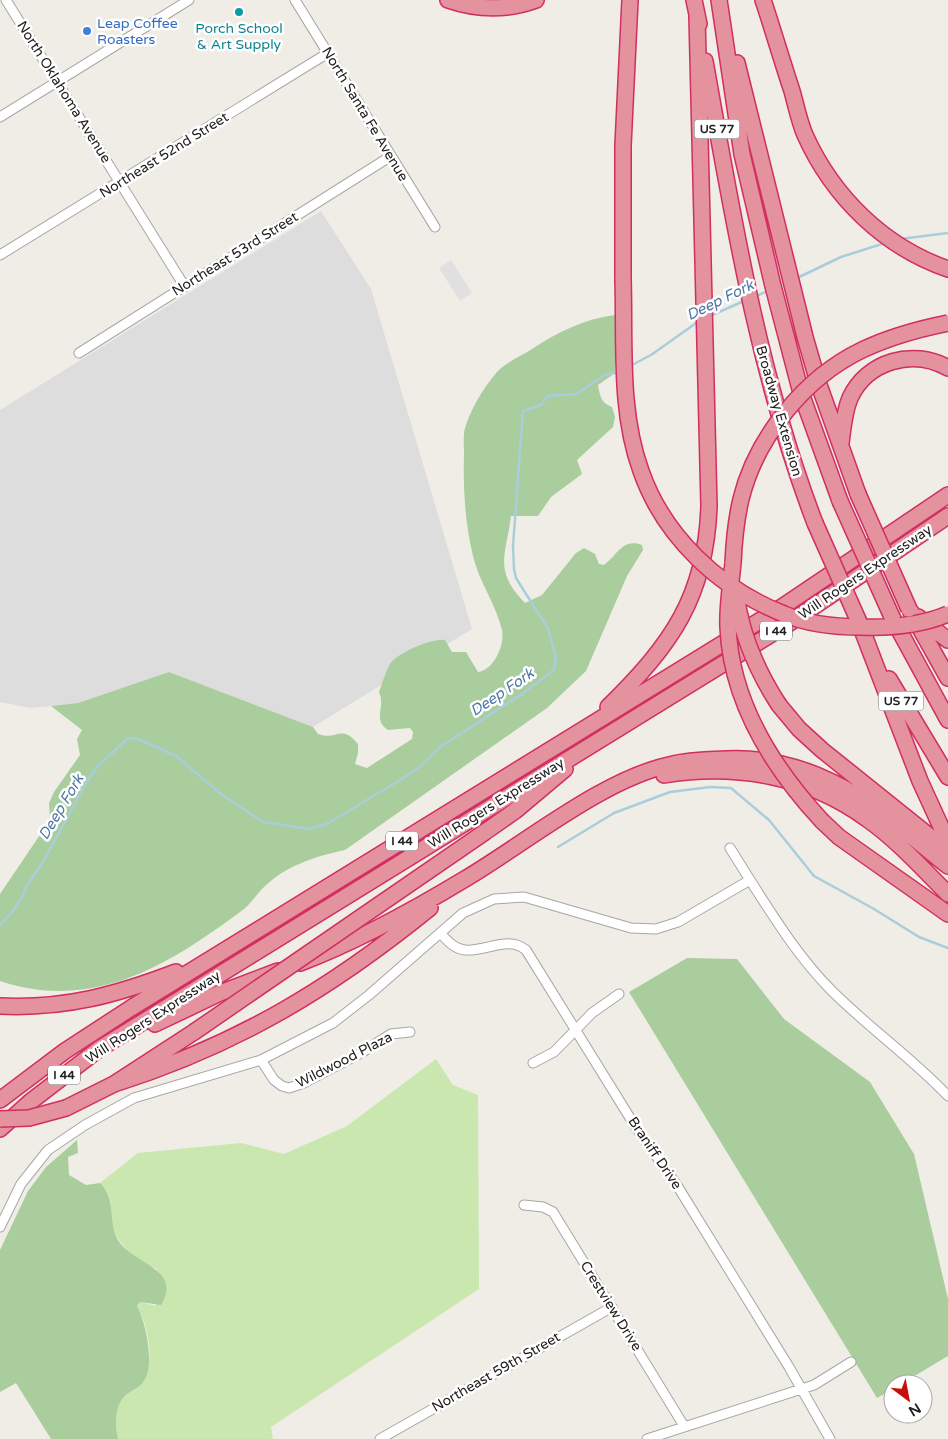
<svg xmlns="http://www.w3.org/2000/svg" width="948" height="1439" font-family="'Varela Round',sans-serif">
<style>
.residential{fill:#dedddd}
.grass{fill:#c9e7af}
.forest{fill:#aacd9d}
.parking{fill:#e0e0e0}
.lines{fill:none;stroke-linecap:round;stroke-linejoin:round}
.stream{stroke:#a9cedb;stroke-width:2.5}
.minor-casing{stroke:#a7a7a7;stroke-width:11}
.motorway-casing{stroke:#d32e61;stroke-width:18}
.minor{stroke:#fff;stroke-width:9}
.motorway{stroke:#e3929e;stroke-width:15}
.motorway-bridge-casing{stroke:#d32e61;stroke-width:18;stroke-linecap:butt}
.motorway-bridge{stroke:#e3929e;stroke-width:15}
.culture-dot{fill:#0f9aa8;stroke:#fff;stroke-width:2}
.shop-dot{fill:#3f7fe0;stroke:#fff;stroke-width:2}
.labels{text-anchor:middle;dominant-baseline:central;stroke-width:5;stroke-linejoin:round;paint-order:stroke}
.shield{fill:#fff;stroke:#636363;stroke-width:1}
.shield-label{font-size:12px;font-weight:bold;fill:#202020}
.shop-label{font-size:14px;fill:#366cbe;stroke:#fff;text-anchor:start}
.culture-label{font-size:14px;fill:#0d838f;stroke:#fff}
.street-label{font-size:14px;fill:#202020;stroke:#fff}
.water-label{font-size:15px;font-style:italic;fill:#4d76a4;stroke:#fff}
</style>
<rect width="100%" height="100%" fill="#f0ede7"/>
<!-- residential -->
<path class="residential" d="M321,211l50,78 101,340 -159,98 -144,-55 -91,31 -47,5 -31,-6v-292z"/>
<!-- grass -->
<path class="grass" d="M436,1059l17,26 25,10 1,194 -208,138 2,12h-155c-3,-13 -4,-34 8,-44 5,-4 15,-7 18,-14 10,-21 5,-55 -7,-74l3,-5 16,4 1,-37c-20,-9 -41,-24 -45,-46 -3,-17 3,-27 -12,-40l38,-30 103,-10 43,11 63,-28z"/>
<!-- forest -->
<path class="forest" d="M615,315v58l-17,12c2,11 3,18 14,22l3,10 -2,10 -36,33 5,14 -31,23 -13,19h-27c-5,40 -18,54 14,87l17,-8 34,-42 8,-5 11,6 4,10 5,1c14,-10 18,-27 38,-20l1,5 -16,26 -41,95 -39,37 -202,142c-32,7 -61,16 -84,40 -7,8 -12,16 -21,22 -73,54 -147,100 -240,69v-87l50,-74 -1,-17 5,-11 26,-37 -3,-16 5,-9 -31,-24 27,-3 91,-31 144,55 5,7c19,7 23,-11 40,10v9l-3,11 12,4 45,-29 1,-7 -3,-4 -22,2c-16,-10 -2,-23 -9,-38 3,-9 6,-18 10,-26 5,-12 43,-28 56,-26l7,12h14l12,20c16,-2 27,-27 24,-42 -6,-26 -23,-48 -29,-74 -8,-33 -10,-68 -9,-102 0,-8 -1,-18 1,-26 6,-20 19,-41 32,-56 8,-9 24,-16 35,-23 26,-17 52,-30 83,-34z
M687,958l50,1 47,60 86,63 44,72 34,145v57l-47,28h-8v5l-16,9 -248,-406z
M77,1140l1,13 -10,4 1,18 17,10 14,-2c18,16 6,41 20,60 16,21 62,27 41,62l-21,-3 -3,4c9,17 18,58 7,75 -4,7 -12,9 -18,14 -12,10 -11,31 -8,44h-67l-35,-56 -16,9v-142l28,-59 18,-24z"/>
<!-- parking -->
<path class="parking" d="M451,260l21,33 -12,8 -21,-33z"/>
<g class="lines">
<!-- stream -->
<path class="stream" d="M900,239l48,-6
M795,279l46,-22 44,-14
M754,297l16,-7
M710,316l34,-15
M630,366l21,-11 48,-34
M558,847l56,-34 56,-21 40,-5 21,1 38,32 45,56 60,33 45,28 29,11
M0,925l13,-14 10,-15 2,-7 19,-29 41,-75 12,-18 30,-28 9,-1 40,18 45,38 42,28 46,7 18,-5 78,-47 17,-12 18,-18 82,-53 32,-24 2,-12 -8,-30 -22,-34 -10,-16 -2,-9 -1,-23 10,-135 18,-6 6,-9 29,-2 29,-19 14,-3"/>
<!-- minor casing -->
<g class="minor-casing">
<path id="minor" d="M6,0l179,287
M295,0l140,227
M0,117l189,-117
M0,255l328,-202
M79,353l312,-197
M750,880c25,39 49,78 82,111 37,37 80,67 116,105
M440,933c7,7 14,16 25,17 21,2 43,-15 61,0l109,176 43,61 111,180 41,72
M261,1060l13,20 8,6 7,2 15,-5 57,-30 30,-19 19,-2
M533,1063l21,-11 38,-39 27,-19
M524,1205l19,2 10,5 131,214
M0,1227l21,-43 27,-34 37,-25 49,-27 127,-38 72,-37 36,-28 94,-82 31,-14 30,-2 107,31 25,1 22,-7 72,-42 -20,-32
M380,1439l232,-132
M647,1439l167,-54 37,-23"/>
</g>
<!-- motorway casing -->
<g class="motorway-casing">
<path id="motorway" d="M448,0c29,10 58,11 88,0
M694,0l5,24
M719,0l23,154 31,132 28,107 39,108
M763,0c10,30 19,61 29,91 4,14 7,30 13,44 28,62 79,112 143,134
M705,61c28,157 53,313 110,462
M737,63l68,274 13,45 40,112
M623,279v-133l7,-146
M841,443c2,-15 3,-31 9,-45 17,-37 63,-50 98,-30
M911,612l37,66
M892,617l56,103
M918,617l30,23
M859,622l61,159 28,61
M889,679l59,98
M779,705l20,24 23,21 126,101
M608,707c63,-62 98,-110 101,-201l-12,-490
M664,775c71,-12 145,1 203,44 30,21 55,49 81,75
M822,821l17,16 109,77
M485,832l30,-21 50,-42
M300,963c58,-22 112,-52 165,-84 61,-36 139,-101 208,-115 17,-4 35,-4 53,-5 36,-2 74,7 106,23 43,20 79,55 116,84
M0,1006c65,3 116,-11 176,-34
M155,1024l65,-31 58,-22
M114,1084c123,-39 216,-95 316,-176
M0,1100l65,-49 66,-43 651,-401 166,-112
M66,1108l48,-24 80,-52
M0,1129l30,-27 69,-53 692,-427 157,-106"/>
</g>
<!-- minor -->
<use href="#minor" class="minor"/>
<!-- motorway -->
<use href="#motorway" class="motorway"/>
<!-- motorway-bridge casing -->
<g class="motorway-bridge-casing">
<path id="motorway-bridge" d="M623,279c2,64 -4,132 18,192 23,66 79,118 143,143 23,10 53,13 78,13 28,1 60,-2 86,-13
M858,494l51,115
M840,501l52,116
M815,523l44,99
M736,594c5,41 21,77 43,111
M822,821c-49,-53 -91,-120 -94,-194 -1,-21 3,-43 5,-64 1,-22 3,-43 8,-64 15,-61 63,-121 121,-149 27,-13 56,-21 86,-27
M194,1032l291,-200
M0,1119l29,-1 37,-10"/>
</g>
<!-- motorway-bridge -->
<use href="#motorway-bridge" class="motorway-bridge"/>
</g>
<!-- markers -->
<circle class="culture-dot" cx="239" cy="12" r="5"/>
<circle class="shop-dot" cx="87" cy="31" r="5"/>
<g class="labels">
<!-- shield labels -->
<g class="shield">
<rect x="694.5" y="119.5" width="45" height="19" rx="4"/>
<rect x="760" y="621.5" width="32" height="19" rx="4"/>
<rect x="878.5" y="691.5" width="45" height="19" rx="4"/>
<rect x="386" y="831.5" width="32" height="19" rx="4"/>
<rect x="48" y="1065.5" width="32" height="19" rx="4"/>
</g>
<g class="shield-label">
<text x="717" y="129">US 77</text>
<text x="776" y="631">I 44</text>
<text x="901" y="701">US 77</text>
<text x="402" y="841">I 44</text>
<text x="64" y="1075">I 44</text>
</g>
<!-- shop labels -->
<g class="shop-label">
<text x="97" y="23">Leap Coffee<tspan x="97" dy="16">Roasters</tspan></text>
</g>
<!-- culture labels -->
<g class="culture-label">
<text x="239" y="28">Porch School<tspan x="239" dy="16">&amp; Art Supply</tspan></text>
</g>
<!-- street labels -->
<g class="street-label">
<text transform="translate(64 92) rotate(58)">North Oklahoma Avenue</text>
<text transform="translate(365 114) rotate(59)">North Santa Fe Avenue</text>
<text transform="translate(164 155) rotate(-32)">Northeast 52nd Street</text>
<text transform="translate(235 254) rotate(-32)">Northeast 53rd Street</text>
<text transform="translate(779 411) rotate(74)">Broadway Extension</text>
<text transform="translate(865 572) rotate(-34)">Will Rogers Expressway</text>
<text transform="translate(496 803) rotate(-32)">Will Rogers Expressway</text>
<text transform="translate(153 1017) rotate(-33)">Will Rogers Expressway</text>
<text transform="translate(344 1060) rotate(-27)">Wildwood Plaza</text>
<text transform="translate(655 1153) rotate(56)">Braniff Drive</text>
<text transform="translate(611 1306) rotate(58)">Crestview Drive</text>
<text transform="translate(496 1372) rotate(-30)">Northeast 59th Street</text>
</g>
<!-- water labels -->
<g class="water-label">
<text transform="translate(720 300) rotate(-26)">Deep Fork</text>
<text transform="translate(502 692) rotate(-34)">Deep Fork</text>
<text transform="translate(61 807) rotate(-59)">Deep Fork</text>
</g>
</g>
<!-- north arrow -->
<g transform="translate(908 1399) rotate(148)"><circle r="24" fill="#ffffff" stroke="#a6a6a6"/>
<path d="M0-4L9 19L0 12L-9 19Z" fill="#c61009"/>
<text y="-8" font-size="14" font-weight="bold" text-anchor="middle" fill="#202020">N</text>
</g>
</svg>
